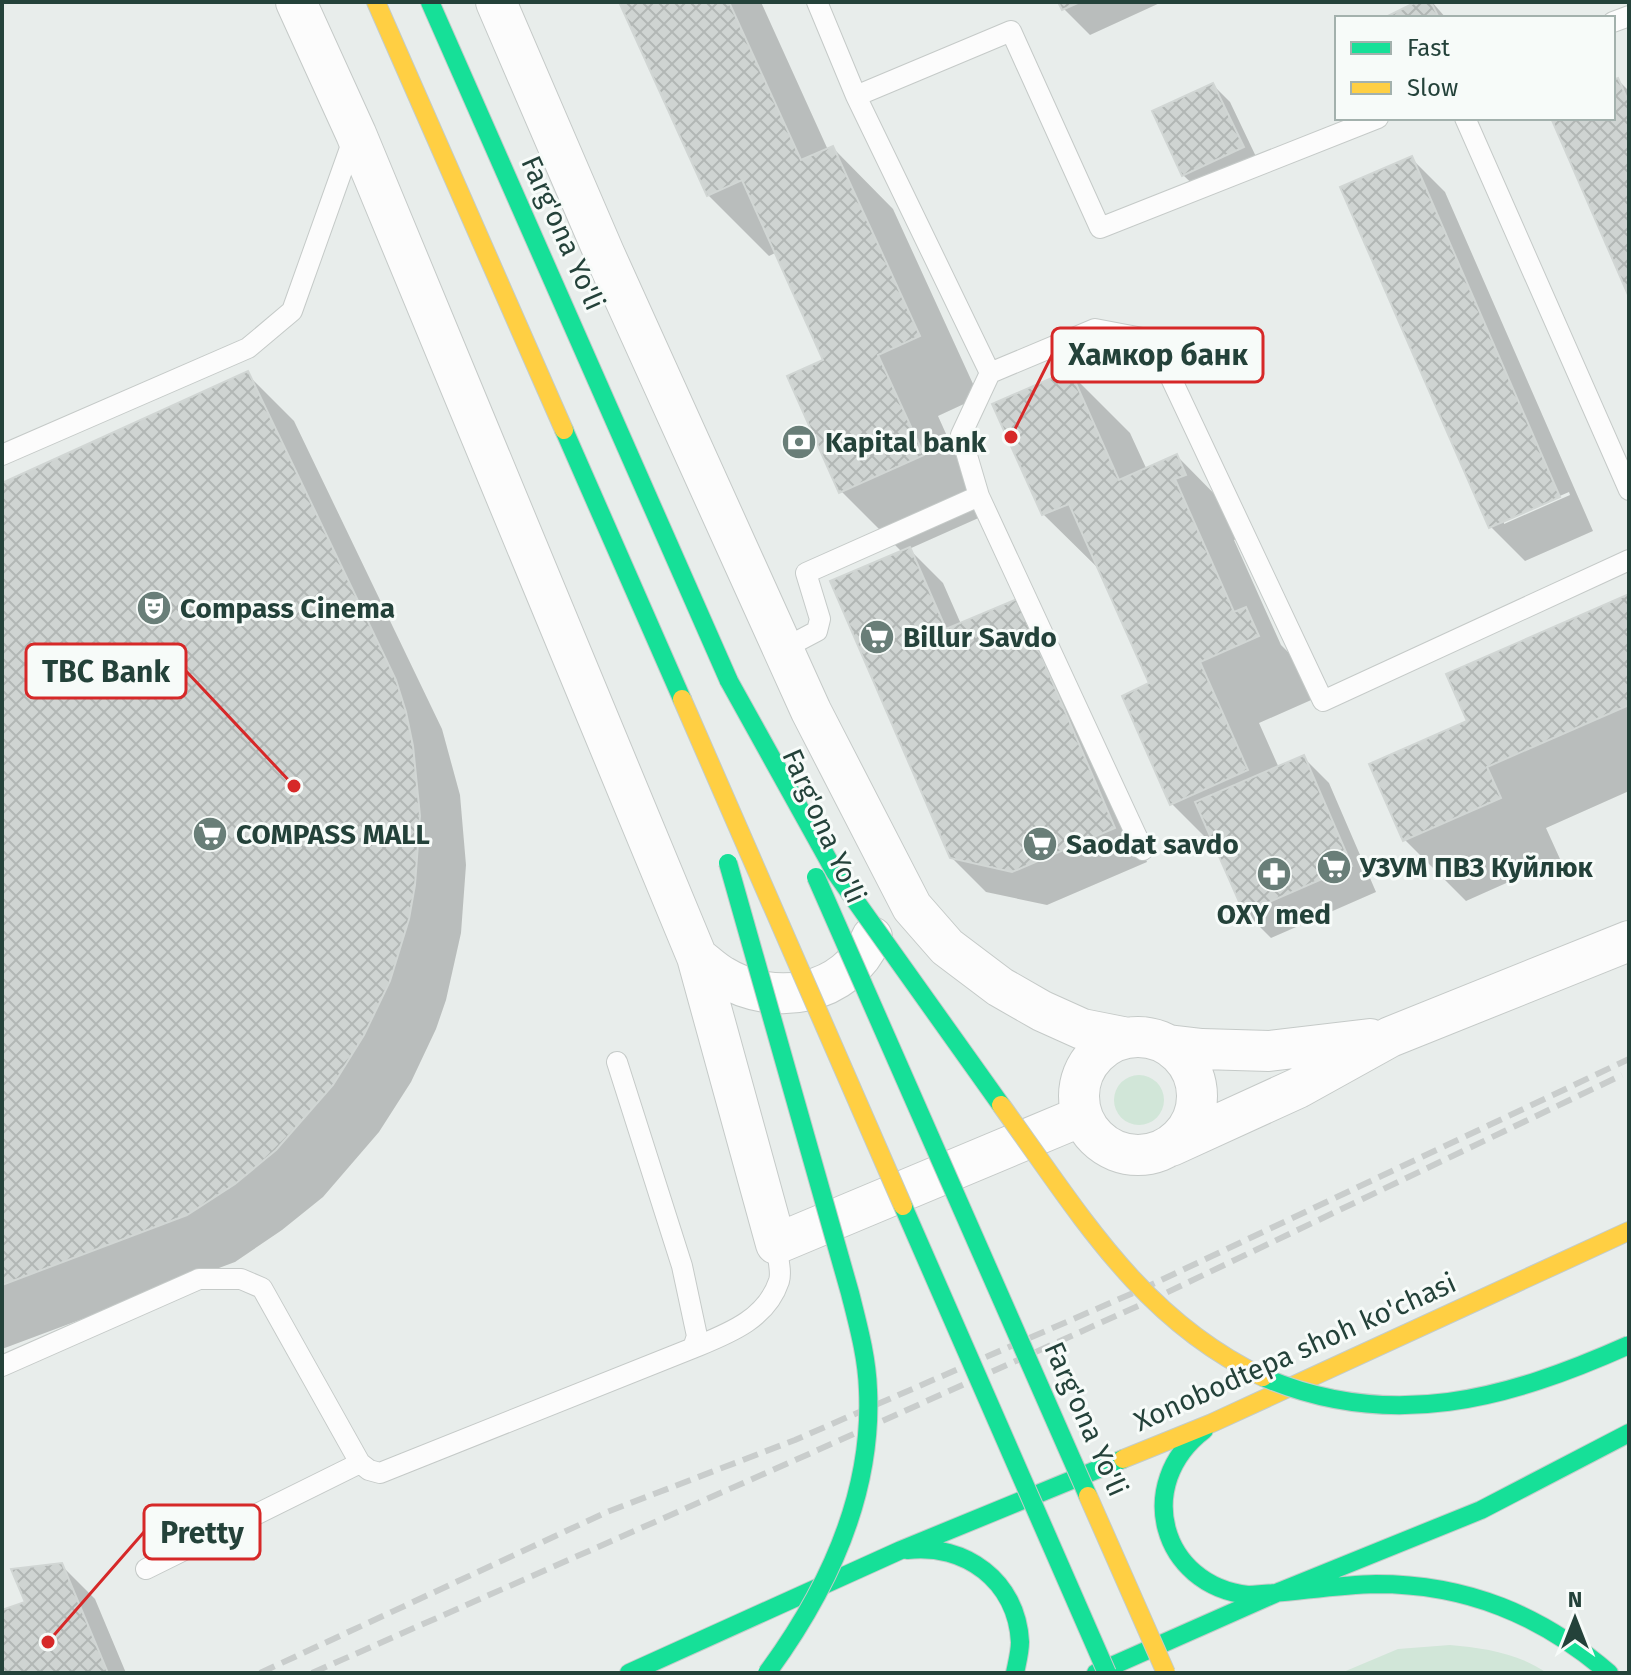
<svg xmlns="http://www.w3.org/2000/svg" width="1631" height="1675" font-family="'Fira Sans',sans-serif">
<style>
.grass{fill:#d1e6d8}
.shadow{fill:#0003;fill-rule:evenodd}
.building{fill:url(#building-cross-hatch);stroke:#d1d6d4;stroke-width:2}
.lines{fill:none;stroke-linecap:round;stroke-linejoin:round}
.lane-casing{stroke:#c5cac8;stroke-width:22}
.street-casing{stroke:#c5cac8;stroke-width:42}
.fast-casing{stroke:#c3ccc9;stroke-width:20}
.slow-casing{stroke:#c3ccc9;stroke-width:20}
.lane{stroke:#fcfcfc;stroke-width:20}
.street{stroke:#fcfcfc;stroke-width:40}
.fast{stroke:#16e098;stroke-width:18}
.slow{stroke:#ffcf43;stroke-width:18}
.rail{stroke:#c9cdcc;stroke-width:6;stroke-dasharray:16 8;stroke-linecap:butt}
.fast-bridge-casing{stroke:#c3ccc9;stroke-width:20;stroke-linecap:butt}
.slow-bridge-casing{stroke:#c3ccc9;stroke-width:20;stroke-linecap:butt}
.fast-bridge{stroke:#16e098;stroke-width:18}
.slow-bridge{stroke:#ffcf43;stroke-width:18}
.labels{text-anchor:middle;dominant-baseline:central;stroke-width:6;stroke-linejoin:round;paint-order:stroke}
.street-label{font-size:28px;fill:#24423a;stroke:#f7fbf9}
.poi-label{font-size:28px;font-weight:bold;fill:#24423a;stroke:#f7fbf9;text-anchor:start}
.leader{fill:none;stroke:#d62828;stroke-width:3}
.callout-dot{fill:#d62828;stroke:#f7fbf9;stroke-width:3}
.callout{fill:#f7fbf9;stroke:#d62828;stroke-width:3}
.callout-label{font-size:30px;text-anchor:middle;font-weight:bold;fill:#24423a}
</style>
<defs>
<pattern id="building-cross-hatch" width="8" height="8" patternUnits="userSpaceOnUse" patternTransform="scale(2)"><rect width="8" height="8" fill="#cfd4d2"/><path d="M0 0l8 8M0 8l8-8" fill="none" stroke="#b2b7b5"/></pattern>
</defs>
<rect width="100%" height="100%" fill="#e8edeb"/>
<!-- grass -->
<path class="grass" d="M1114 1100a25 25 0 1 1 50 0a25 25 0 1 1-50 0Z
M1450,1645c34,3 68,8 97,28h-206l57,-24z"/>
<!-- shadow -->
<path class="shadow" d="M621,2h140l67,148 5,-2 60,61 86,188 -41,19 45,100 -74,33 34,34 18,41 89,11 97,227 -100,43 -61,-13 -35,-35 -49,-305 -61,-61 -15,-130 -49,-109 -8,4 -61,-61z
M1060,2h102l-72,33 -26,-26z
M1420,2h12l14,16h-58z
M1618,80l11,11v201l-76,-174h60v-36z
M1213,85l17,17 30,63 -59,27 -18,-17z
M1411,158l34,34 148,339 -68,30 -34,-34zM1569,492l1,3 -66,29v-4z
M1069,372l61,61 17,37 30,-14 60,61 8,18 -11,5 47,105 25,25 12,27 -59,26 20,45 24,-11 26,26 47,109 -105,46 -26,-26 -27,-62 -46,-46 -20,-120 -49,-111 -60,-59z
M247,374l47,47 148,308 18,66 6,70 -5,68 -15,67 -10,29 -25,53 -32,50 -56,65 -41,33 -47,32 -233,87v-864z
M1629,596v195l-83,37 14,31 -94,42 -61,-61 64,-118z
M61,1565l34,34 31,74h-124v-61l26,-9z"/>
<!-- building -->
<path class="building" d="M619,2h110l72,158 32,-14 87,190 -42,19 46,100 -85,38 -52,-117 36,-16 -81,-180 -35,16z
M1058,2h22l-18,8z
M1416,2h15l8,16h-55z
M1618,78l11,25v194l-78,-179h62v-38z
M1213,83l31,64 -62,29 -30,-65z
M1412,156l148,341 -71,31 -149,-341z
M1070,370l49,110 58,-26 9,21 -11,4 59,133 12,-5 13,29 -59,26 48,108 -78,35 -48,-109 27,-13 -80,-179 -27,11 -50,-111z
M248,371l148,309 10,32 7,34 7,70 -5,69 -6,34 -19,62 -26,54 -31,50 -57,65 -41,34 -48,31 -185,70v-802z
M910,547l36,82 71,-30 98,229 -103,44 -62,-14 -120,-277z
M1629,594v111l-142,62 14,31 -98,43 -34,-77 98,-43 -21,-47z
M1304,755l48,111 -108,47 -49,-111z
M62,1563l46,110h-106v-63l23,-8 -14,-33z"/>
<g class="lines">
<!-- lane casing -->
<g class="lane-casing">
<path id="lane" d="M817,2l39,94 134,277 105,-44 58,11 170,361 306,-141
M1613,22l16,-6
M856,96l155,-65 89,197 278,-110
M1465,118l164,372
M990,373l-29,62 18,61 164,354
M2,455l246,-107 44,-37 62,-174
M783,649l34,-18 3,-12 -14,-46 173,-77
M693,1348c34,-14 73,-28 86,-67 3,-10 -2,-26 -3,-37
M2,1366l197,-87h42l21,9 98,175 9,7 11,3 313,-125 4,-12 -15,-70 -65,-204
M146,1569l214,-106"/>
</g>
<!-- street casing -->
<g class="street-casing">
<path id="street" d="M296,2l60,132 341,823 79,287 306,-128
M496,2l108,251 207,458 101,196 35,40 53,40 42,24 40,18 46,9
M697,957c8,6 16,14 25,19 52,32 125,20 150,-39
M1079 1096a59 59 0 1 1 118 0a59 59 0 1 1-118 0Z
M1168,1045l34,4 67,2 101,-12
M1171,1146l127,-58 92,-51 239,-96"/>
</g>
<!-- fast casing -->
<g class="fast-casing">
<path id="fast" d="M430,2l299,679
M564,430l118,269
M1204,1430c-71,54 -43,155 44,165 43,-2 85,-10 128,-11 91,0 165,31 233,89
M907,1550c58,-7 110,31 113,92 0,10 -3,21 -5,31
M629,1673l272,-123 222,-91
M1096,1673l185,-82 200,-81 148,-77"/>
</g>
<!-- slow casing -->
<g class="slow-casing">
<path id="slow" d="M376,2l188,428
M1123,1459l89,-36 417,-192"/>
</g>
<!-- lane -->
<use href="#lane" class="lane"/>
<!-- street -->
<use href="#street" class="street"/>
<!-- fast -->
<use href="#fast" class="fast"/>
<!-- slow -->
<use href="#slow" class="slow"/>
<!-- rail -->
<path class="rail" d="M260,1673l347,-161 188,-72 345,-150 489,-231
M312,1673l497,-219 340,-153 473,-226"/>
<!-- fast-bridge casing -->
<g class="fast-bridge-casing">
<path id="fast-bridge" d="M729,681l106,191 166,233
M728,863l122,430c8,32 17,64 18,97 5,105 -40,200 -101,283
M816,877l272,619
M903,1206l204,467
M1263,1377c128,55 245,22 366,-32"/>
</g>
<!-- slow-bridge casing -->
<g class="slow-bridge-casing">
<path id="slow-bridge" d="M682,699l221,507
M1001,1105c77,106 139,214 262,272
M1088,1496l78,177"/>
</g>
<!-- fast-bridge -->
<use href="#fast-bridge" class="fast-bridge"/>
<!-- slow-bridge -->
<use href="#slow-bridge" class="slow-bridge"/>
</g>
<!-- icons -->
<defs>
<g id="bank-disc" transform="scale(1.8)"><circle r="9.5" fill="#697e78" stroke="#f7fbf9"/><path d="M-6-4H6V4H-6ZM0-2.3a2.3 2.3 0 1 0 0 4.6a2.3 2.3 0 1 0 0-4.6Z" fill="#fff"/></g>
<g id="theatre-disc" transform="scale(1.8)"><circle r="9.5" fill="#697e78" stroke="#f7fbf9"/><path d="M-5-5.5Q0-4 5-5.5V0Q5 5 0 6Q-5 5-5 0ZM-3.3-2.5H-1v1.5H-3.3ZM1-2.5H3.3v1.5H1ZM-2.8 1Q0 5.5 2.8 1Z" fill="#fff"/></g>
<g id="supermarket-disc" transform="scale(1.8)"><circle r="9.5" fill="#697e78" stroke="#f7fbf9"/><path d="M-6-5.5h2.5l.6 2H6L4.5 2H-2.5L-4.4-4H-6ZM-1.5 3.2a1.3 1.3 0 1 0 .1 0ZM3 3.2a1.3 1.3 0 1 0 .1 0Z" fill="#fff"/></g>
<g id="pharmacy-disc" transform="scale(1.8)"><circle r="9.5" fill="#697e78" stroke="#f7fbf9"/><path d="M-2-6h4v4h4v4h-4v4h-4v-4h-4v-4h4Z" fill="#fff"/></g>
</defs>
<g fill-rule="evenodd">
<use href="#bank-disc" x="799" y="442"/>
<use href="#theatre-disc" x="154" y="608"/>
<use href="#supermarket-disc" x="877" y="637"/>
<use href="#supermarket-disc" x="210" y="834"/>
<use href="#supermarket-disc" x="1040" y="844"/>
<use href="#supermarket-disc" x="1334" y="867"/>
<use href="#pharmacy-disc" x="1274" y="874"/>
</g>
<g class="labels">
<!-- street labels -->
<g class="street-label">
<text transform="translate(563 233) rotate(66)">Farg'ona Yo'li</text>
<text transform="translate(824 826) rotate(66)">Farg'ona Yo'li</text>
<text transform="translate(1295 1352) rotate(-24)">Xonobodtepa shoh ko'chasi</text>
<text transform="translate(1086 1419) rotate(66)">Farg'ona Yo'li</text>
</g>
<!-- poi labels -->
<g class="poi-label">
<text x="825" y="442">Kapital bank</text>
<text x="180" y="608">Compass Cinema</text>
<text x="903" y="637">Billur Savdo</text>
<text x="236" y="834">COMPASS MALL</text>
<text x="1066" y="844">Saodat savdo</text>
<text x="1360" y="867">УЗУМ ПВЗ Куйлюк</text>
<text x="1274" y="914" text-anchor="middle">OXY med</text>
</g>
</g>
<!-- callouts -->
<path class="leader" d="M1011 437L1052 355M294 786L186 671M48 1642L144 1532"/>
<g class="callout-dot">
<circle cx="1011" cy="437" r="8"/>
<circle cx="294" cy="786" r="8"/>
<circle cx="48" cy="1642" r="8"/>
</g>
<g class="callout">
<rect x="1052" y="328" width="211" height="54" rx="8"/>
<rect x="26" y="644" width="160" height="54" rx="8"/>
<rect x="144" y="1505" width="116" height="54" rx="8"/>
</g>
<g class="callout-label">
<text x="1158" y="365">Хамкор банк</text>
<text x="106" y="682">TBC Bank</text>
<text x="202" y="1543">Pretty</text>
</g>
<!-- border -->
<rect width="1631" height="1675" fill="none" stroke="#24423a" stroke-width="8"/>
<!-- legend -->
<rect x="1335" y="16" width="280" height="104" fill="#f7fbf9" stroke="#a3b1ad" stroke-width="2"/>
<rect x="1351" y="42" width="40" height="12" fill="#16e098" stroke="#a3b1ad" stroke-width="2"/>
<text x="1407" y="56" font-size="24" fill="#24423a">Fast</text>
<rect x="1351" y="82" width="40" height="12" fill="#ffcf43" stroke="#a3b1ad" stroke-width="2"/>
<text x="1407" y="96" font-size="24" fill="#24423a">Slow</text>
<!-- north arrow -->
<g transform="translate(1575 1619)" stroke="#f7fbf9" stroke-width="6" paint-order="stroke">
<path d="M0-6L14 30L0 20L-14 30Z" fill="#24423a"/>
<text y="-12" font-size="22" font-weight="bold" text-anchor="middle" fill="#24423a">N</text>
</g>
</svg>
